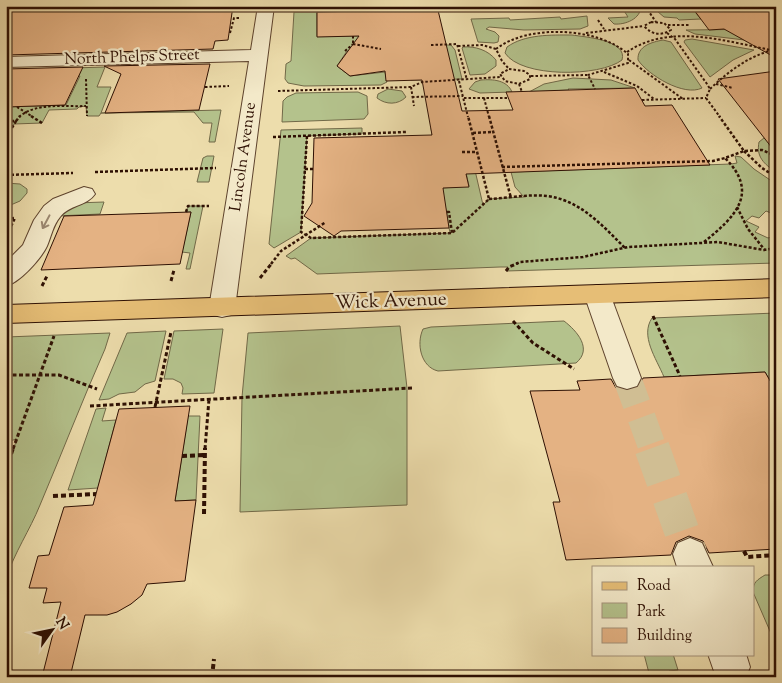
<svg xmlns="http://www.w3.org/2000/svg" width="782" height="683" font-family="'Sorts Mill Goudy',serif">
<style>
.green{fill:#b4c28c;stroke:#716948}
.building{fill:#e4b283;stroke:#2e1003}
.lines{fill:none;stroke-linecap:round;stroke-linejoin:round}
.minor-tunnel-far1{stroke:#d0be93;stroke-width:28;stroke-dasharray:28 14;stroke-linecap:butt}
.minor-tunnel{stroke:#d0be93;stroke-width:35;stroke-dasharray:35 18;stroke-linecap:butt}
.minor-casing{stroke:#5e432d;stroke-width:2}
.major-casing{stroke:#2e1003;stroke-width:2}
.path-far3{stroke:#2e1003;stroke-width:2;stroke-dasharray:2.5 2;stroke-linecap:butt}
.path-far2{stroke:#2e1003;stroke-width:2.5;stroke-dasharray:3 2;stroke-linecap:butt}
.path-far1{stroke:#2e1003;stroke-width:3;stroke-dasharray:4 2.5;stroke-linecap:butt}
.path{stroke:#2e1003;stroke-width:4;stroke-dasharray:5 3;stroke-linecap:butt}
.minor{fill:#f3e9c9;fill-rule:evenodd}
.major{fill:#e6be76;fill-rule:evenodd}
.oneway{stroke:#9a8770}
.labels{text-anchor:middle;dominant-baseline:central;stroke-width:4.5;stroke-linejoin:round;paint-order:stroke}
.far-street-label{font-size:16px;fill:#2e1003;stroke:#f3e9c9}
.street-label{font-size:19px;fill:#2e1003;stroke:#f3e9c9}
</style>
<rect width="100%" height="100%" fill="#edddac"/>
<filter id="stains"><feTurbulence type="fractalNoise" baseFrequency=".004" numOctaves="4"/><feColorMatrix values="0 0 0 0 .2 0 0 0 0 .09 0 0 0 0 .02 0 0 0 .5 -.17"/></filter>
<radialGradient id="worn" r=".72"><stop offset=".6" stop-color="#630" stop-opacity="0"/><stop offset="1" stop-color="#630" stop-opacity=".3"/></radialGradient>
<!-- green -->
<path class="green" d="M621,6h20c0,13 -16,19 -27,18l-6,-6 20,-1z
M651,6h39l11,13 -22,1 -2,-2 -13,-1z
M294,12h23v24h44l17,20 -31,-5 -10,15 13,10 35,-4 2,10 -6,3 -77,1 -16,-3 -3,-4 1,-15 5,-3z
M587,16l1,10 -8,3 -56,1 -35,-3 -3,2 9,3 4,4 -1,6 -4,1 -16,-1 -7,-23 38,-1 1,2 50,-3 1,2z
M776,29l-15,13 -66,-8 -9,-4z
M572,35c13,2 56,5 50,25 -22,17 -101,18 -117,-7l2,-6c18,-13 44,-12 65,-12z
M692,39l62,11 -21,10 -23,17 -26,-35 1,-2z
M663,40l8,2 31,46c-18,9 -54,-13 -64,-28 -1,-14 14,-18 25,-20z
M431,45h20l4,5 7,29 -51,1v-3z
M463,47c12,-1 25,3 33,13v6l-11,8 -15,1 -8,-27z
M105,67l-8,20h14l-10,26 120,-3 -6,32h-6l3,-19h-9l-9,-11 -93,1 -2,3h-12l-1,-10 -7,1 -2,2 -28,1 -7,13 -28,1 -8,14v-31l60,-2 14,-29 -74,1v-7z
M573,78l38,2 24,8 -67,1 1,1 -40,2 15,-8z
M481,80c12,-1 26,0 31,12l-32,1 -11,-4 6,-7z
M388,89l14,2 4,6c-8,8 -20,8 -29,1l1,-4z
M358,92l9,4 1,18 -4,5 -82,3 1,-21 4,-4 9,-4z
M465,127l18,78 6,-6 35,-2 -9,-10 -4,-15 220,-8 6,-1 -2,-7 6,1 13,12 22,15v31l-10,-4 -7,7 -7,-2 -6,5 13,6 -4,5 13,6 8,-2v27l-270,8 2,-4h-8l-183,7 -22,-16 -4,1 -5,-3 25,-18 139,-5 -8,-45 27,-2 -10,-44h-26l-2,-14z
M362,128v6l-55,2 -6,96 -27,16 -5,-4 12,-114z
M764,138h12v34c-12,-8 -20,-15 -17,-30z
M207,156h7l-5,26h-12l6,-24z
M6,183l14,1 7,5v4l-7,8 -14,6z
M104,202l-4,12 -43,2 18,-13z
M188,206h15l-13,63h-4l4,-16 -8,-1 9,-40h-5z
M776,313v69h-5l-6,-10 -101,5c-8,-19 -24,-41 -12,-59z
M564,321c13,10 29,28 12,42l-138,8c-17,-4 -22,-27 -15,-42l8,-2z
M400,326l7,62v117l-167,7 2,-115 6,-64z
M223,329l-9,64 -32,1 1,-6 -2,-5 -8,-4h-9l10,-48z
M166,331l-11,50 -10,3 -10,8 -16,2 -10,5 -10,1 28,-67z
M110,333l-5,16c-23,52 -43,104 -65,156 -10,25 -26,48 -34,74v-110l11,-30 -11,3v-105z
M106,408l-4,13 14,-1 -18,68 -30,2 28,-81z
M188,416h12l-4,84 -21,1z
M765,575h11v70l-23,-53c0,-10 4,-12 12,-17z
M644,654h29l5,16 -9,1 2,6h-21z"/>
<!-- building -->
<path class="building" d="M14,6h219l-5,34 -13,1 -2,8 -207,6v-37z
M366,6h71l25,105 51,-1 -7,-18 129,-4 10,18 27,-1 38,60 -244,9 3,13 -26,1 6,40 -108,3 -7,5 -30,-20 8,-13 2,-65 118,-3 -10,-55 -36,1 -1,-10 -35,5 -13,-10 22,-30 -42,1v-25l50,-1z
M691,6h85v52l-52,-29 -15,1z
M210,64l-11,46 -94,3 16,-39 -17,-8z
M83,67l-18,38 -59,2v-38z
M776,71v82l-58,-74z
M191,212l-11,52 -139,6 23,-54z
M765,372l11,19v158l-67,4 -6,-12 -14,-5 -13,6 -5,13 -105,5 -13,-58h7l-30,-111 50,-1 -3,-9 34,-2 5,9 12,3 11,-4 4,-9z
M190,406l-15,95 21,-1 -11,81 -38,3 -5,11 -11,9 -14,8 -10,3h-22l-15,62h-28l19,-75 -18,1 4,-15h-18l9,-32 11,-1 15,-48 29,-2 26,-96z"/>
<g class="lines">
<!-- minor-tunnel-far1 -->
<path class="minor-tunnel-far1" d="M627,378l26,71"/>
<!-- minor-tunnel -->
<path class="minor-tunnel" d="M652,448l38,106"/>
<!-- minor casing -->
<g class="minor-casing">
<path id="minor" d="M258,6h16l-39,302 -4,7 -9,2 -9,-2 -4,-7 40,-247 -243,6v-10l245,-7z
M84,187l8,2 3,5c-8,12 -26,11 -35,23 -7,8 -9,20 -13,29 -6,13 -28,37 -41,40v-24l17,-17 11,-25 10,-14 9,-7z
M597,285l9,3 4,6 31,84 -4,8 -10,3 -10,-3 -4,-8 -29,-84 4,-6z
M690,538l12,5 11,24h-36l-4,-13 5,-11z
M708,654h38l4,13 -4,10h-30z"/>
</g>
<!-- major casing -->
<g class="major-casing">
<path id="major" d="M776,279v18l-770,26v-18z"/>
</g>
<!-- path-far3 -->
<path class="path-far3" d="M645,6l11,16
M598,20l6,9
M651,22l13,1 7,7c-10,6 -19,5 -27,-4z
M668,25h21
M230,33l4,-15h7
M586,33l58,-7
M667,33l8,6 32,45 3,5 -4,9 14,19
M353,36v8
M353,44l28,5
M431,45l26,-1 10,36
M458,46l24,-1 14,4 6,12 7,8
M496,49c32,-25 102,-22 132,5v9l-40,12
M345,51l8,-7
M627,52c43,-29 97,-11 144,-2
M629,60l54,39
M509,69l15,2 6,4v4l-11,5 -14,-3 -5,-7z
M604,72l33,14 17,13
M531,76l57,-1 7,14
M86,79l1,37
M459,81l9,36
M519,84l3,8
M716,84l17,4
M205,87l24,-1
M411,87l3,19
M710,89c20,-19 39,-33 66,-40
M278,91l133,-4 11,-5 78,-5
M412,97l51,-1
M464,98h44
M484,98l5,19
M642,100l64,-2
M17,107l16,10
M19,117c17,-15 46,-10 67,-11"/>
<!-- path-far2 -->
<path class="path-far2" d="M31,116l11,7
M489,116l22,82
M6,121h10l-10,17
M16,121l4,-5
M473,133l20,-1
M307,136l-6,96 10,6 141,-5 37,-34 -21,-83
M273,137l133,-5
M744,151l18,17 14,9
M745,151l17,-1 14,6
M462,152h15
M502,167l211,-6 12,-3
M305,169h8
M95,172l121,-4
M6,175l67,-2
M489,199c19,-1 39,-5 58,-3 33,4 56,30 78,52
M737,207l11,22 16,20
M186,212l2,-6h21
M447,212h2l3,21
M6,219l9,-1 -9,19
M704,242c31,-25 56,-49 21,-84l19,-7 -25,-35
M271,264l10,-13 45,-29
M516,264l4,-2 63,-5 45,-10 90,-5 46,8 12,-2"/>
<!-- path-far1 -->
<path class="path-far1" d="M506,271l3,-4 9,-4
M260,278l12,-15
M171,281l3,-11
M42,286l5,-10
M653,316l27,60
M513,321l20,22 41,26
M6,375h53l38,14
M90,406l322,-18
M155,407l16,-75
M13,449l41,-113
M205,449l4,-50"/>
<!-- path -->
<path class="path" d="M182,456l23,-1
M6,469l7,-21
M53,496l43,-2
M204,514l1,-66
M744,551l3,6 29,-2
M212,677l2,-18"/>
<!-- minor -->
<use href="#minor" class="minor"/>
<!-- major -->
<use href="#major" class="major"/>
</g>
<!-- one-way arrows -->
<defs><path id="oneway-shaft" d="M-6 0H5M1.5-3L5.5 0L1.5 3" fill="none" stroke-width="1.6" stroke-linecap="round" stroke-linejoin="round" transform="scale(1.25)"/></defs>
<use class="oneway" href="#oneway-shaft" transform="translate(46 222) rotate(118)"/>
<g class="labels">
<!-- far-street labels -->
<g class="far-street-label">
<text transform="translate(132 58) rotate(-2)">North Phelps Street</text>
<text transform="translate(244 157) rotate(-82)">Lincoln Avenue</text>
</g>
<!-- street labels -->
<g class="street-label">
<text transform="translate(391 302) rotate(-2)">Wick Avenue</text>
</g>
</g>
<!-- margin -->
<rect width="782" height="683" fill="none" stroke="#edddac" stroke-width="25"/>
<rect x="8" y="8" width="767" height="668" fill="none" stroke="#2e1003" stroke-width="2.5"/>
<rect x="12" y="12" width="757" height="658" fill="none" stroke="#2e1003"/>
<!-- legend -->
<rect x="592" y="566" width="162" height="90" fill="#f3e9c9" stroke="#a4927a"/>
<rect x="602" y="582" width="25" height="8" fill="#e6be76" stroke="#a4927a"/>
<text x="637" y="590" font-size="15" fill="#2e1003">Road</text>
<rect x="602" y="603" width="25" height="15" fill="#b4c28c" stroke="#a4927a"/>
<text x="637" y="616" font-size="15" fill="#2e1003">Park</text>
<rect x="602" y="628" width="25" height="15" fill="#e4b283" stroke="#a4927a"/>
<text x="637" y="640" font-size="15" fill="#2e1003">Building</text>
<!-- north arrow -->
<g transform="translate(52 630) rotate(57)" stroke="#f3e9c9" stroke-width="4" paint-order="stroke">
<path d="M0-4L9 19L0 12L-9 19Z" fill="#2e1003"/>
<text y="-8" font-size="14" font-weight="bold" text-anchor="middle" fill="#2e1003">N</text>
</g>
<rect width="100%" height="100%" filter="url(#stains)"/>
<rect width="100%" height="100%" fill="url(#worn)"/>
</svg>
